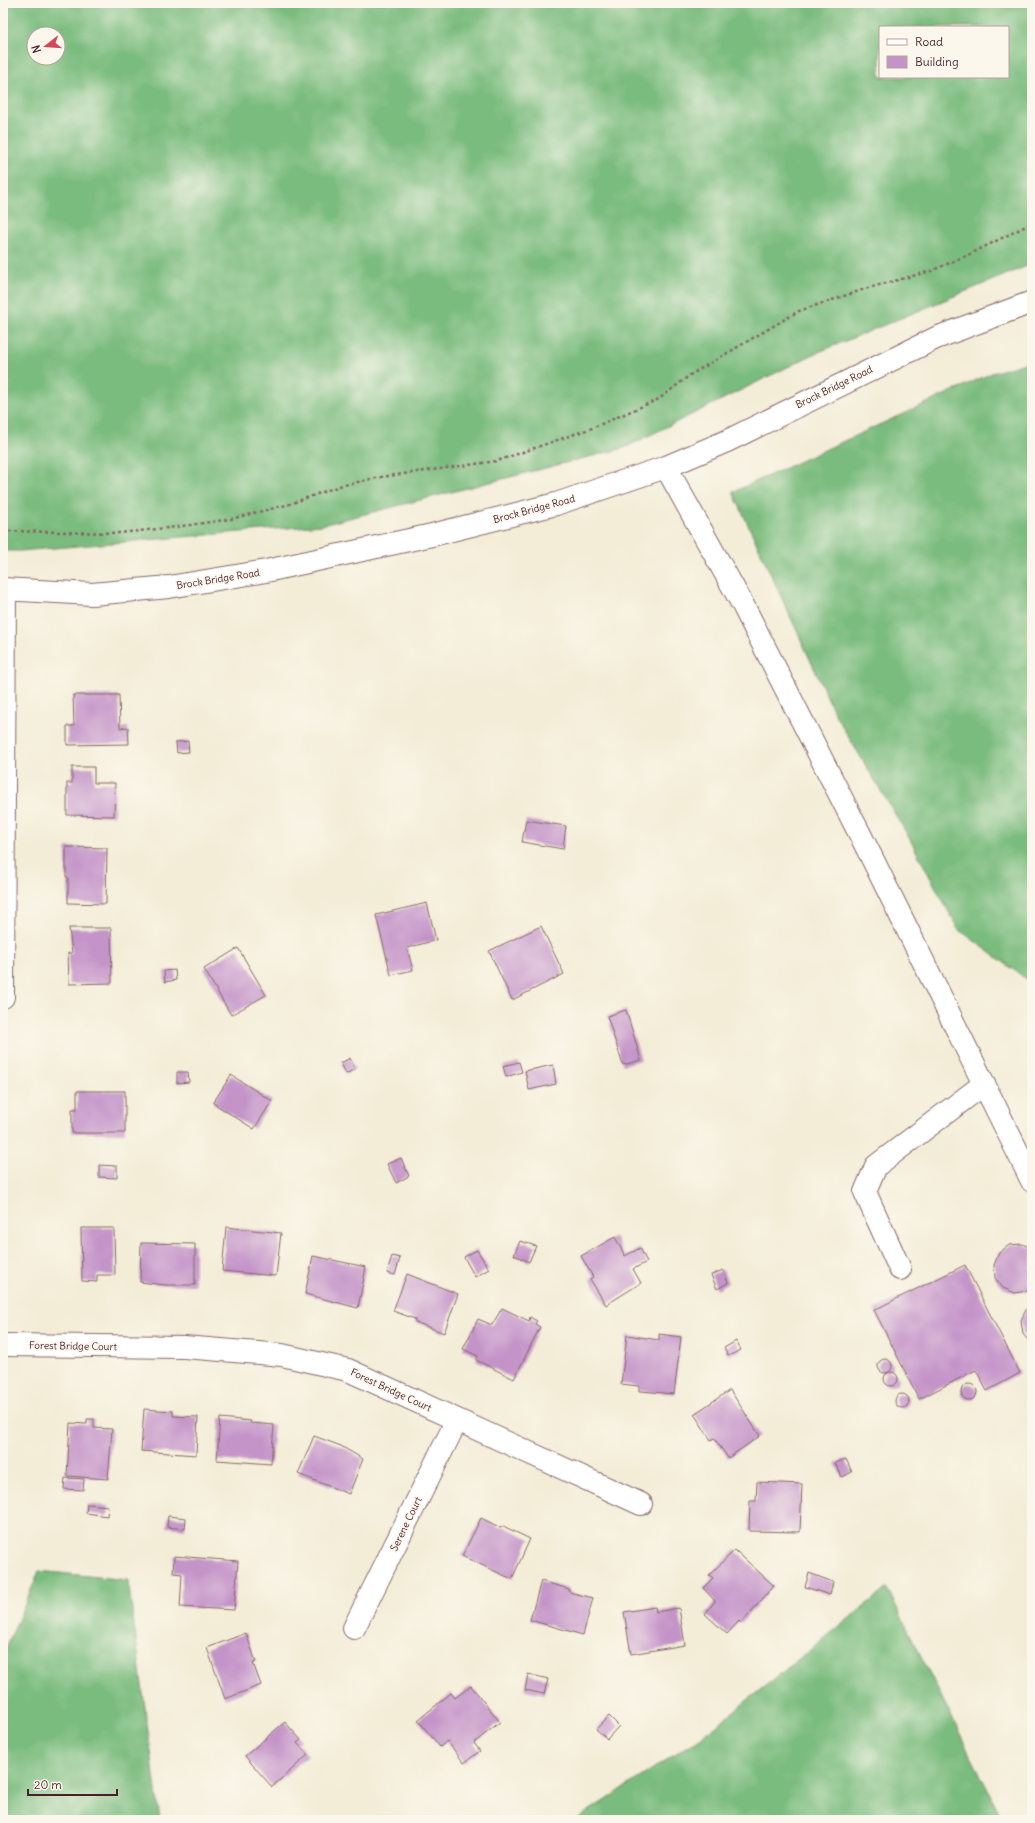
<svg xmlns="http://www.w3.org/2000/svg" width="1035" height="1823" font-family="Delius,sans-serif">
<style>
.forest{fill:#7abc7e;stroke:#626e54;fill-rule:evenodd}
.building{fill:#c494c9}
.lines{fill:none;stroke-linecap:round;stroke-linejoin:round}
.minor-casing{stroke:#856767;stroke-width:24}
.path{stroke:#856767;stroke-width:2.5;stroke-dasharray:3 3;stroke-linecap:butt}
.minor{stroke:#fff;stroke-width:22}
.labels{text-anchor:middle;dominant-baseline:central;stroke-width:3.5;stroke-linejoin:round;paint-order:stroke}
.street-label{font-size:10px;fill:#4a1f2b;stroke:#fbf7ec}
</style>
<rect width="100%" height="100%" fill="#fbf7ec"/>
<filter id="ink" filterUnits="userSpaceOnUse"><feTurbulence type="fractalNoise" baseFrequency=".025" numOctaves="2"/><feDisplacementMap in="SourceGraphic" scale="8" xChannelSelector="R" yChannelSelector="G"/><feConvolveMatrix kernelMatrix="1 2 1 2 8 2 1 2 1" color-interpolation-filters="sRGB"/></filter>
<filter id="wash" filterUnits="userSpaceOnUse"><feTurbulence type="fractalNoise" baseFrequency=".012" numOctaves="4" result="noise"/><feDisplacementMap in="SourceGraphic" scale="16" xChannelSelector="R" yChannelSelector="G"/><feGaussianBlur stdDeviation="0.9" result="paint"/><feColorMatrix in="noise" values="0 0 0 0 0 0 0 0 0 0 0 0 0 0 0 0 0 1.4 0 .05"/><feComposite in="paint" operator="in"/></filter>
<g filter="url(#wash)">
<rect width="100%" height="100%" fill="#f3edd7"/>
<!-- forest -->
<path class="forest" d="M3,3h1029v261l-218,90 -190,94 -302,77 -302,26h-17zM880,27h128v50h-128zM34,34h24v24h-24z
M1032,361v622l-74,-54 -51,-95 -71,-118 -103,-224 259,-119z
M39,1571l89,9 32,240h-157v-165z
M887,1588l116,232h-428l128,-84z"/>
<g id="blocks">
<!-- building -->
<path class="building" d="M73,695h46l1,33 8,-1 1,17 -62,1v-19h7z
M188,741l1,11 -12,1 -1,-11z
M72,767h22v16h21l-1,33 -47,-1v-32h5z
M526,820l40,6 -3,23 -41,-7z
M66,847l41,1 -1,56 -38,-1v-26h-2z
M427,903l9,37 -29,8 6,22 -22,5 -15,-60z
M541,926l23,48 -52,26 -23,-49z
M69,928h42l1,55 -43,1 -1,-31h4z
M238,948l28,47 -35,20 -27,-46z
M175,970l1,10 -11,2 -1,-11z
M626,1010l15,50 -18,5 -16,-49z
M350,1058l5,11 -9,5 -5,-11z
M519,1062l3,10 -16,5 -3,-11z
M553,1065l3,19 -27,6 -4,-19z
M177,1072h11l1,10 -12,1z
M231,1075l41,26 -18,28 -41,-26z
M77,1091h48v42h-53v-24h5z
M401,1158l8,18 -13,7 -9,-19z
M99,1165l18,1v12l-18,-1z
M226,1227l55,6 -5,43 -54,-5z
M81,1228h33l1,47h-18v7l-15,-1z
M615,1237l10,19 15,-8 7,14 -14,7 8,14 -35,22 -16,-26 3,-2 -12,-21z
M520,1241l16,5 -7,16 -15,-7z
M141,1243l54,1v41h-30l-25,-3z
M1022,1244l10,4v40l-5,3 -12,2 -12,-5 -8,-10 -1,-13 5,-12 10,-8z
M477,1250l12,19 -14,8 -11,-20z
M313,1256l53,11 -8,41 -53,-14z
M392,1256l8,2 -5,17 -8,-2z
M965,1265l55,108 -33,18 -11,-21 -57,29 -45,-89z
M723,1270l5,13 -11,6 -6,-14z
M407,1274l51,20 -14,39 -29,-11v-3l-22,-8z
M1032,1304v41l-9,-11 -2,-14 6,-12z
M502,1308l27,13 1,-4 7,4 -2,3 5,3 -26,52 -38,-19 2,-4 -15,-7 15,-30 14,6z
M659,1334l22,3 -7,57 -33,-3h-2v-5l-18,-2 6,-49 32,5z
M736,1341l5,9 -13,6 -4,-8z
M878 1366a7 7 0 1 1 14 0a7 7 0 1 1-14 0Z
M884 1379a7 7 0 1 1 14 0a7 7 0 1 1-14 0Z
M961 1392a8 8 0 1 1 16 0a8 8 0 1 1-16 0Z
M730,1390l30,46 -32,22 -14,-20 -3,2 -17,-26z
M895 1401a7 7 0 1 1 14 0a7 7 0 1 1-14 0Z
M144,1409l29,2v5l25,1 -2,38 -55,-4z
M220,1418l31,3 -1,2 24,2 -3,39 -54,-4z
M87,1419h7v9l18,1 -4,50 -41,-3 3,-53 17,1z
M314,1436l27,10 22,13 -14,35 -51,-20z
M846,1459l6,13 -10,5 -7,-14z
M65,1478l19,1 -1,11 -19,-1z
M757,1482l45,2 -2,48 -51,-1 1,-30h6z
M87,1504l21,2 -1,10 -21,-3z
M168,1516l18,2 -1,11 -18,-2z
M481,1518l20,10 2,-2 27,13 -18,40 -50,-23z
M735,1550l39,36 -33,37 -2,-2 -12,13 -22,-20 10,-13 -12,-13 10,-10 -4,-3z
M174,1556l64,5 -4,49 -54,-3 2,-33 -9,-1z
M809,1573l24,9 -3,13 -25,-8z
M541,1581l28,8v3l24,6 -10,37 -53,-15z
M655,1607l1,5 23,-4 6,37 -54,9 -7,-42z
M246,1633l10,29 -3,1 8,22 -36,14 -18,-51z
M528,1674l20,5 -4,15 -19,-4z
M471,1686l29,36 -26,21 6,8 -16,12 -17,-22 -7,6 -22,-27 33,-27 4,5z
M609,1716l10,10 -12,13 -11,-10z
M285,1722l16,18 -4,3 11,12 -36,32 -27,-31z"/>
</g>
</g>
<g filter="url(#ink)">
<use href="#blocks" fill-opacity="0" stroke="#856767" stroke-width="1"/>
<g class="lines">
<!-- minor casing -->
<g class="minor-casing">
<path id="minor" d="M666,467l78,140 126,247 162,327
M3,589l89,5 77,-7 97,-16 166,-36 124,-31 110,-37 61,-26 209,-103 96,-36
M3,997l2,-408
M900,1269l-35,-77 11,-26 108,-82
M3,1345l181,2 98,8 66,15 293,134
M354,1628l103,-208"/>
</g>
<!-- path -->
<path class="path" d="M3,531l117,2 56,-6 55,-8 59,-15 49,-18 42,-9 116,-16 95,-33 67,-29 31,-24 109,-64 69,-23 63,-17 37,-16 64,-32"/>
<!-- minor -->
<use href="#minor" class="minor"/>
</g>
</g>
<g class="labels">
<!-- street labels -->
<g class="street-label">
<text transform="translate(834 387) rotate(-26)">Brock Bridge Road</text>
<text transform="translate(534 509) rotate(-15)">Brock Bridge Road</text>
<text transform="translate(218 579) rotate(-9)">Brock Bridge Road</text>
<text transform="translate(73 1346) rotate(1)">Forest Bridge Court</text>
<text transform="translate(391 1390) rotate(25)">Forest Bridge Court</text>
<text transform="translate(406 1524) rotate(-64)">Serene Court</text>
</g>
</g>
<!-- margin -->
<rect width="1035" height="1823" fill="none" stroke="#fbf7ec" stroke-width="16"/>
<!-- legend -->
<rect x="879" y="26" width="130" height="52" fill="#fbf7ec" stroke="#b4a19f"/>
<rect x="887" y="39" width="20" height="6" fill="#ffffff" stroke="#b4a19f"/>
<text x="915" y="46" font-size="12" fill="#4a1f2b">Road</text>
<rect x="887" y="56" width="20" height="12" fill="#c494c9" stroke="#b4a19f"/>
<text x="915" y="66" font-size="12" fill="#4a1f2b">Building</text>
<!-- north arrow -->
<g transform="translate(46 46) rotate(253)"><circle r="19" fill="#fbf7ec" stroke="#b4a19f"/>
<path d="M0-3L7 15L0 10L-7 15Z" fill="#d1495b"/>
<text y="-6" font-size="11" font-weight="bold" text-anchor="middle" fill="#4a1f2b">N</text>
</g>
<!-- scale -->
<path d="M28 1789v6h89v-6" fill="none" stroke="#4a1f2b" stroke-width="2"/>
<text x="34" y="1789" font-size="12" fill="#4a1f2b" stroke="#fbf7ec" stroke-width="3" paint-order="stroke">20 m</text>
</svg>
